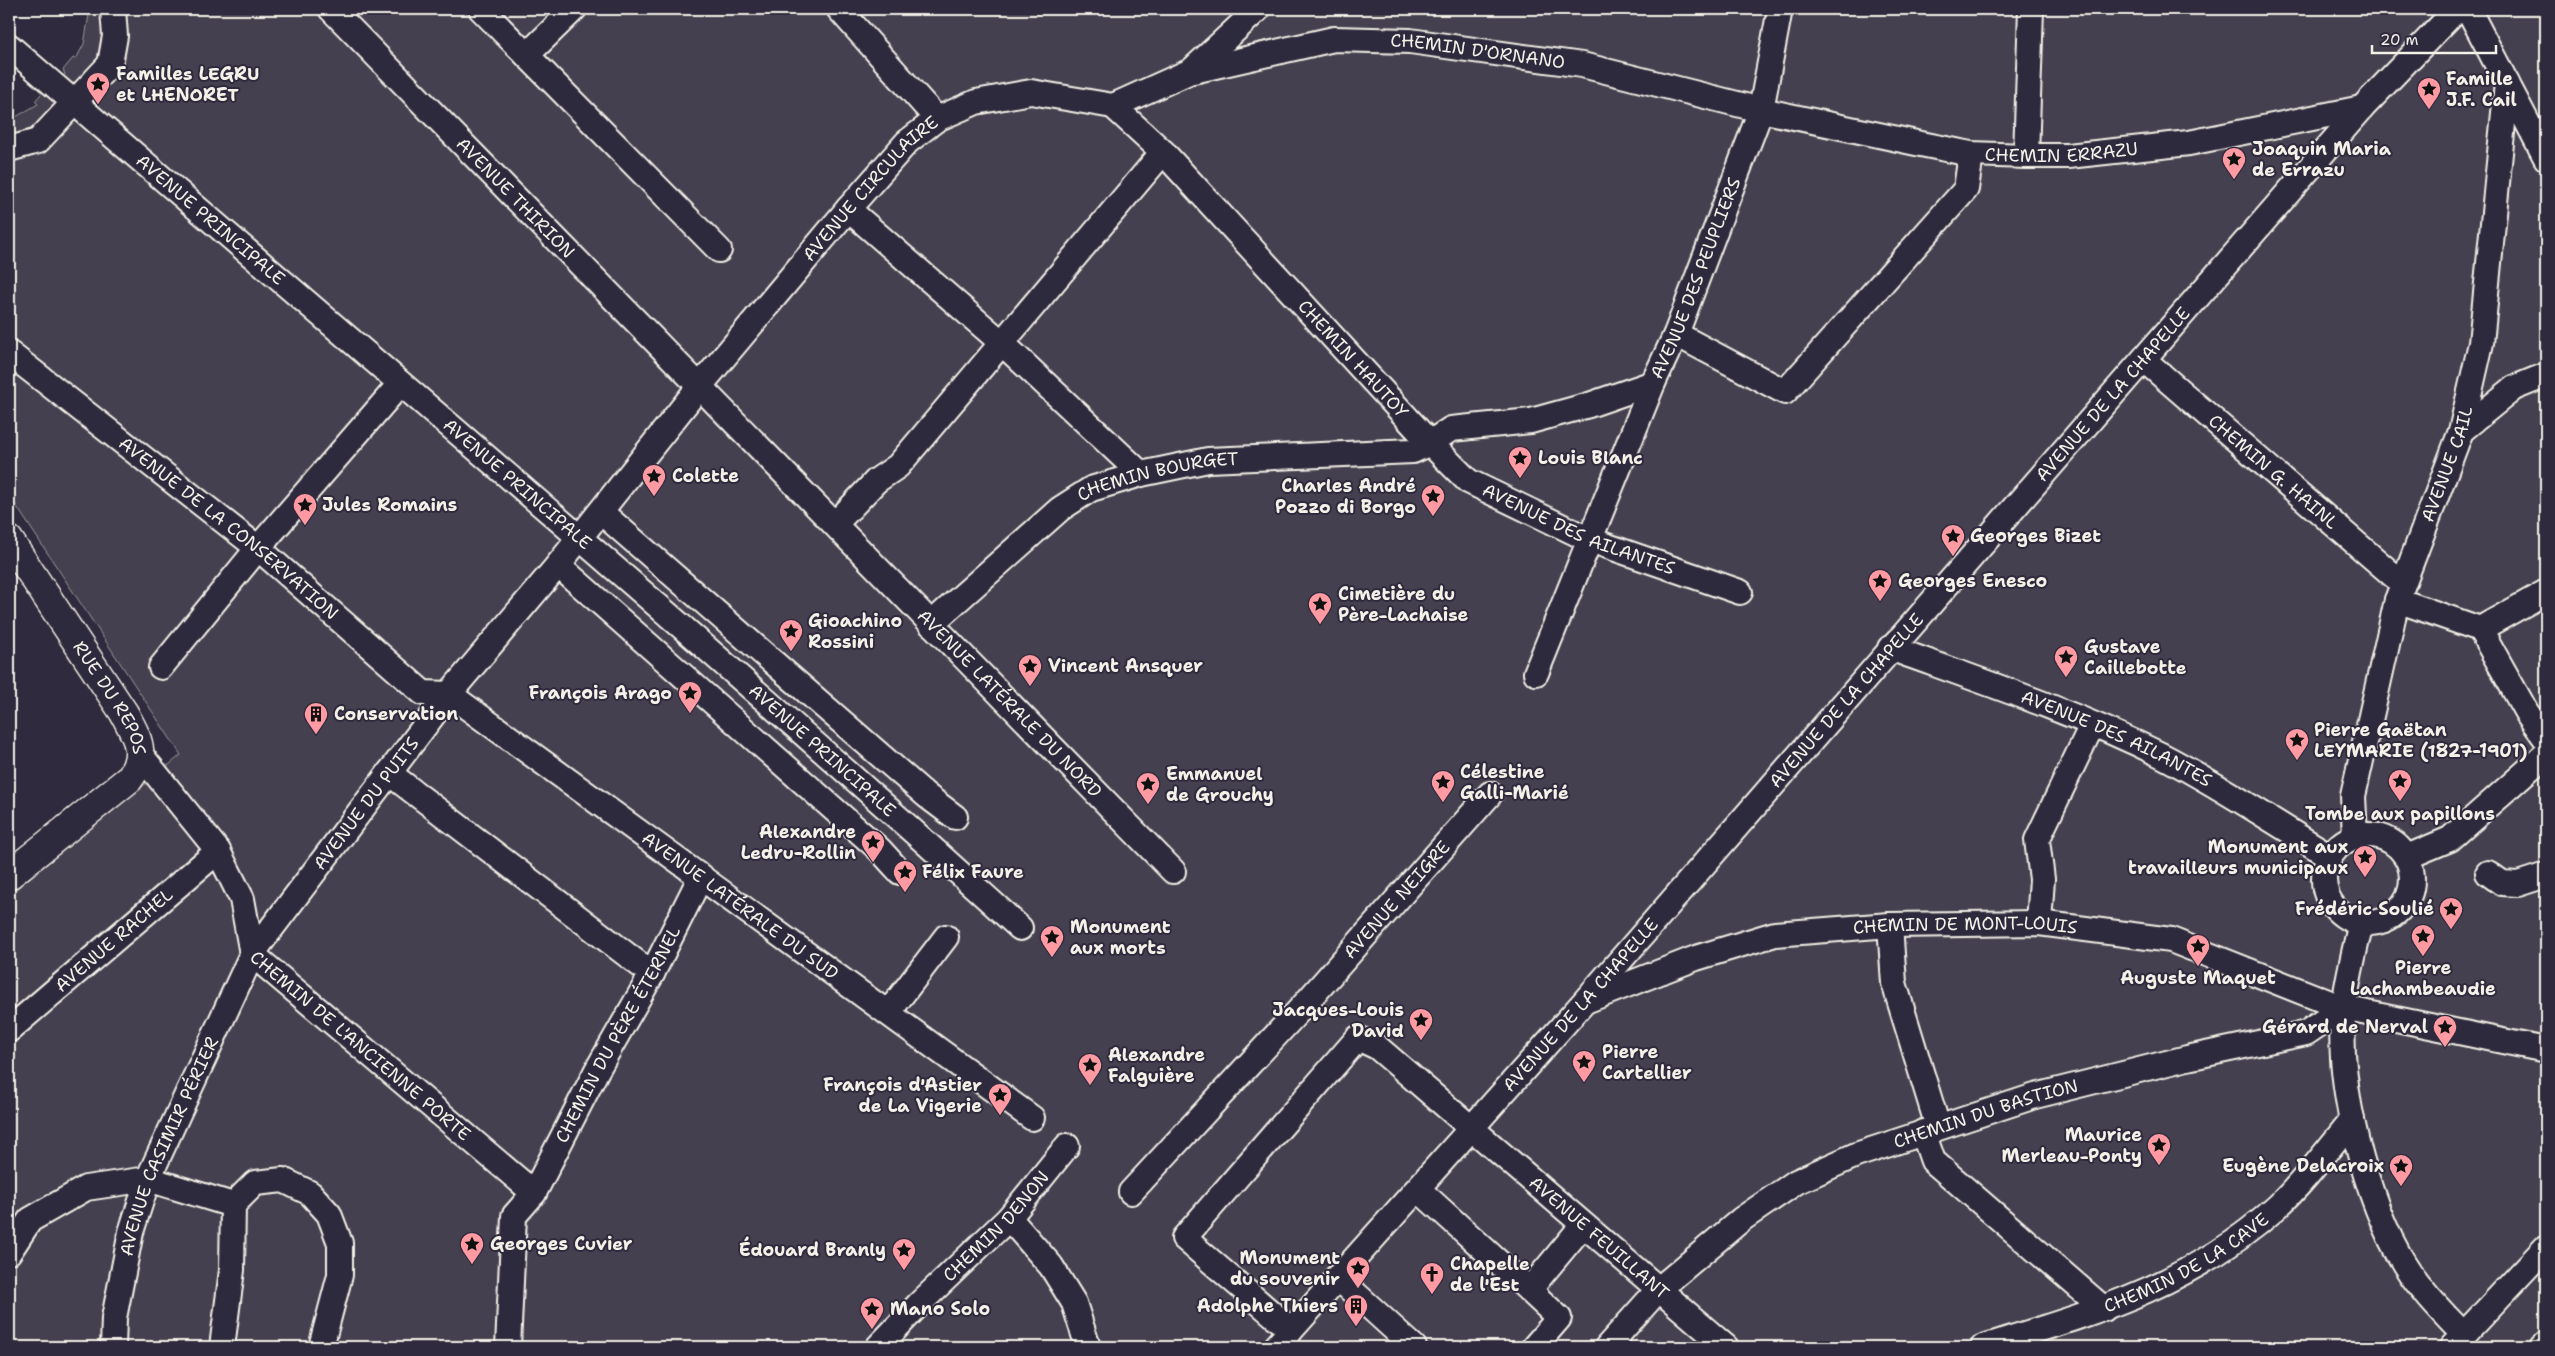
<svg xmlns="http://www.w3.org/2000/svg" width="2555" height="1356" font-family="'Shantell Sans',sans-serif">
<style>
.green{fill:#454050;stroke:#9c989c}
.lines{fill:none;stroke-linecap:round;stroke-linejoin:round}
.lane-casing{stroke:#f4f1e8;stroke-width:28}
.street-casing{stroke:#f4f1e8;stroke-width:31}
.lane{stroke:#2f2a3d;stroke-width:24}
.street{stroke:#2f2a3d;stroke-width:28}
.labels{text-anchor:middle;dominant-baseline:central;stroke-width:4;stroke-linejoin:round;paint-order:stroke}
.street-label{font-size:18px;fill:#f4f1e8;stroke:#2f2a3d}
.poi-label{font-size:18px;font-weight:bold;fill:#f4f1e8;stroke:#2f2a3d;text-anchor:start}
</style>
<rect width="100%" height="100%" fill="#2f2a3d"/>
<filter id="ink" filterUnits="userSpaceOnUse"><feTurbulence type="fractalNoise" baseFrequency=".02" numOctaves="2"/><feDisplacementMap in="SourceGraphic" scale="10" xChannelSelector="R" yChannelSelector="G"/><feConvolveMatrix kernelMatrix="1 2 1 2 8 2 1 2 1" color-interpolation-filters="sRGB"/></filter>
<g filter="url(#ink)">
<!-- green -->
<path class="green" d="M90,9h2456v1338h-2537v-452l172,-140 -172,-260v-374l29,-17 -3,-3 11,-13 4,3 15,-17 -2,-4 10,-12 3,1 8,-15z"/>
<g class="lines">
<!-- lane casing -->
<g class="lane-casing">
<g id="lane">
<path id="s1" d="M331,9l842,862"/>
<path d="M481,9l238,241"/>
<path d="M839,9l98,110"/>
<path d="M2468,9l78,149"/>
<path id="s2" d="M9,46c338,293 681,581 1011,882"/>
<path d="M527,55l47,-46"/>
<path id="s3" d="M1193,71l141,-32 76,2 172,24 179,45 160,34 50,10 55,2h42l121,-13 173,-35"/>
<path id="s4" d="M1113,106l50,46 267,291 21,-14 80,-8 58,-16 64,-22"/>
<path d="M9,149l29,-8 72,-77 5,-28 -2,-27"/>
<path d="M2026,156l5,-147"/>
<path d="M848,209l154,134 139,131"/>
<path d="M1676,334l109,58 181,-203 5,-35"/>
<path id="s5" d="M9,353l249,195 165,145 26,1 583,424"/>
<path id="s6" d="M2144,360l258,223"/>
<path d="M2461,431l53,-43 32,-13"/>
<path d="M602,513l325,283 28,21"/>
<path d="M835,524l41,-43 22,-15 265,-314"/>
<path d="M558,565l322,285 20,22"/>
<path d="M2546,592l-66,37 47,84 19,26"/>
<path d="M2397,600l83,29"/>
<path id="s7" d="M931,624l129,-115 31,-20 50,-15 67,-14 205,-9 17,-8 38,38 122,59 150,52"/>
<path id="s8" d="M1890,648c91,33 184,64 271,107 58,30 113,67 169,101"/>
<path d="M161,667l97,-119 142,-164"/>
<path id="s9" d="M1536,673l117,-290 23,-49 85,-224 19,-101"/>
<path id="s10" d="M140,754l78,97 24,48 10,55 282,239"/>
<path d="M389,773l263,201"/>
<circle cx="2368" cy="879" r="44"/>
<path id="s11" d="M2355,836l-2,-40 44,-196 64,-169 20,-88 26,-260"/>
<path d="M2407,857l43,-18 96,-85"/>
<path d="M2488,873l14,10 16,1 28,-9"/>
<path d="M2361,922c-6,28 -14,57 -17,86 -9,72 22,196 61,257 16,26 38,48 59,70"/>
<path d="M2039,923l3,-44 -5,-39 55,-115"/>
<path d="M1890,925l4,58 44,144"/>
<path id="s12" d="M1588,1000l108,-42 79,-24 115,-9 149,-2 132,17 172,68 203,42"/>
<path d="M888,1013l58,-76"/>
<path id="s13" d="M9,1030l209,-179"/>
<path d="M1923,1132l10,29 171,148"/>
<path d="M1418,1189l111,101"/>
<path id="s14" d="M1131,1192l173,-187 186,-211"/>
<path d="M233,1205l22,-22 28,-3 27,13 19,21 11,29v32l-19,72"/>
<path d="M1009,1218l42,48 23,37 14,44"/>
<path d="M9,1252l21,-32 56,-32 62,-9 85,26 -1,65 -10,77"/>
<path d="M1337,1277l77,70"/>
<path id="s15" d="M1291,1330l-107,-92 174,-200 19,9 349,300"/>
<path id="s16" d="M113,1347l1,-29 17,-86 17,-53 104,-225 197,-260 109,-129 141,-178 149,-178 59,-67 30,-23 39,-17 55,-10 82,14 78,-35 67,-62"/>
<path id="s17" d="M508,1347l6,-131 20,-23 63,-123 55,-96 49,-98"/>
<path id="s18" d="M878,1347l42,-44 89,-85 58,-72"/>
<path id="s19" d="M1276,1347l308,-345 778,-894 95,-99"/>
<path d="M1534,1347l25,-29 -30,-28 54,-65"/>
<path id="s20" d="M1607,1347l52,-58 83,-70 54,-37 60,-27 179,-59 152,-38 119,-25 37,-25"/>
<path id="s21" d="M1983,1347c109,-34 207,-61 294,-140 28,-26 51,-58 75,-87"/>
<path d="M2452,1347l94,-100"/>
<path d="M2542,1347l4,-4"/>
</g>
</g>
<!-- street casing -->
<g class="street-casing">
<g id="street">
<path id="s22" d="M9,540l115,173c13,24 24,41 5,66l-120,96"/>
</g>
</g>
<!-- lane -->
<use href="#lane" class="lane"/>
<!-- street -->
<use href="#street" class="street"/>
</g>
</g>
<!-- icons -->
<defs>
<g id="sight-pin" transform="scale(1.25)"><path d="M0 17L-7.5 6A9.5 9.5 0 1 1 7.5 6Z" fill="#ff9aa2" stroke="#2f2a3d"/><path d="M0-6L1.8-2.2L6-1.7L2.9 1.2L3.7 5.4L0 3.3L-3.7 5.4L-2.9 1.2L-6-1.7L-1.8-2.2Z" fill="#111"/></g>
<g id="building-pin" transform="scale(1.25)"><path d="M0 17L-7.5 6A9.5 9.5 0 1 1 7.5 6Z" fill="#ff9aa2" stroke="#2f2a3d"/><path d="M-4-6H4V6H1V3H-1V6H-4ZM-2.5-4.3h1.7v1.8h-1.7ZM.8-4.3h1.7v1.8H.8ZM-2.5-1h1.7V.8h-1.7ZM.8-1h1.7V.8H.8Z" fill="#111"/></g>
<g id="church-pin" transform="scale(1.25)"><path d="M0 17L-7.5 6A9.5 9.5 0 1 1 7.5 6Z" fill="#ff9aa2" stroke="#2f2a3d"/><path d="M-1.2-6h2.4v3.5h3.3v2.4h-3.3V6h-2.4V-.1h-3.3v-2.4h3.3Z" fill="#111"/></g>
</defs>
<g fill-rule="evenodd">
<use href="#sight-pin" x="98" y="84"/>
<use href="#sight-pin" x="2429" y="89"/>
<use href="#sight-pin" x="2234" y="159"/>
<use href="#sight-pin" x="1520" y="458"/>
<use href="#sight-pin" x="654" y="476"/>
<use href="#sight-pin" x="1433" y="496"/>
<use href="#sight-pin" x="305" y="505"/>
<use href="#sight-pin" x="1953" y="536"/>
<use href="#sight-pin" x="1880" y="581"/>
<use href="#sight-pin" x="1320" y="604"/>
<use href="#sight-pin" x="791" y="631"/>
<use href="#sight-pin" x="2066" y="657"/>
<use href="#sight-pin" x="1030" y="666"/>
<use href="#sight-pin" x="690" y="693"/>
<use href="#building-pin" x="316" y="714"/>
<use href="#sight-pin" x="2297" y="740"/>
<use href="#sight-pin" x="2400" y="781"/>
<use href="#sight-pin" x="1443" y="782"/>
<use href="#sight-pin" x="1148" y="784"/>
<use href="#sight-pin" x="873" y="842"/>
<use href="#sight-pin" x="2365" y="857"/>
<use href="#sight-pin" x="905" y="872"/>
<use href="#sight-pin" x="2451" y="909"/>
<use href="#sight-pin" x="2423" y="936"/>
<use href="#sight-pin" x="1052" y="937"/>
<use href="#sight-pin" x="2198" y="946"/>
<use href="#sight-pin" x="1421" y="1020"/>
<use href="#sight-pin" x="2445" y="1027"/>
<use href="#sight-pin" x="1584" y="1062"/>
<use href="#sight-pin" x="1090" y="1065"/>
<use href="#sight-pin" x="1000" y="1095"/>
<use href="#sight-pin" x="2159" y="1145"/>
<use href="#sight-pin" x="2401" y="1166"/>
<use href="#sight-pin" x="472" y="1244"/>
<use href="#sight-pin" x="904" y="1250"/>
<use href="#sight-pin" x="1358" y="1268"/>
<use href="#church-pin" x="1432" y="1274"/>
<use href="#building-pin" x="1356" y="1306"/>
<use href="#sight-pin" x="872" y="1309"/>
</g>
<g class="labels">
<!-- street labels -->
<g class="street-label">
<text stroke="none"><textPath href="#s3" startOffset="289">CHEMIN D'ORNANO</textPath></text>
<text stroke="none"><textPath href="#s3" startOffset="884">CHEMIN ERRAZU</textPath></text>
<text stroke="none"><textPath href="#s16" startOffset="1405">AVENUE CIRCULAIRE</textPath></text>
<text stroke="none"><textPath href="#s1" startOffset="264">AVENUE THIRION</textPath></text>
<text stroke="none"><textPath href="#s2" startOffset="266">AVENUE PRINCIPALE</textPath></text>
<text stroke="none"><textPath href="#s9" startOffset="426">AVENUE DES PEUPLIERS</textPath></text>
<text stroke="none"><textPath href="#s4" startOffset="349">CHEMIN HAUTOY</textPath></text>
<text stroke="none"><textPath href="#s19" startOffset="1268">AVENUE DE LA CHAPELLE</textPath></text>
<text stroke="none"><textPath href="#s11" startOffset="386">AVENUE CAIL</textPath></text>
<text stroke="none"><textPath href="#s6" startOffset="171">CHEMIN G. HAINL</textPath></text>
<text stroke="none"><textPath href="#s7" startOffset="278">CHEMIN BOURGET</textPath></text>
<text stroke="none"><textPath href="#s2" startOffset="671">AVENUE PRINCIPALE</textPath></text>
<text stroke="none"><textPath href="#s7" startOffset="729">AVENUE DES AILANTES</textPath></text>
<text stroke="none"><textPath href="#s5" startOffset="281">AVENUE DE LA CONSERVATION</textPath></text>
<text stroke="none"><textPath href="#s22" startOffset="188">RUE DU REPOS</textPath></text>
<text stroke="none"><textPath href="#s19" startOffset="862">AVENUE DE LA CHAPELLE</textPath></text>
<text stroke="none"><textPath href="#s1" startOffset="971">AVENUE LATÉRALE DU NORD</textPath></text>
<text stroke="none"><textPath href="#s8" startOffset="244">AVENUE DES AILANTES</textPath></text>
<text stroke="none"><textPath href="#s2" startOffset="1076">AVENUE PRINCIPALE</textPath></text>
<text stroke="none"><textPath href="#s16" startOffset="609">AVENUE DU PUITS</textPath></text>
<text stroke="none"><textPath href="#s14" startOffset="395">AVENUE NEIGRE</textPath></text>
<text stroke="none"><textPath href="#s5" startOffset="922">AVENUE LATÉRALE DU SUD</textPath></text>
<text stroke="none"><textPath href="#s12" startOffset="389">CHEMIN DE MONT-LOUIS</textPath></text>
<text stroke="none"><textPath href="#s13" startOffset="138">AVENUE RACHEL</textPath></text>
<text stroke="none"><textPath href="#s19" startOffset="458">AVENUE DE LA CHAPELLE</textPath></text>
<text stroke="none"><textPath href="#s17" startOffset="341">CHEMIN DU PÈRE ÉTERNEL</textPath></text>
<text stroke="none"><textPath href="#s10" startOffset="376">CHEMIN DE L'ANCIENNE PORTE</textPath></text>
<text stroke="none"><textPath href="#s20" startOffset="454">CHEMIN DU BASTION</textPath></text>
<text stroke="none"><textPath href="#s16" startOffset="210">AVENUE CASIMIR PÉRIER</textPath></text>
<text stroke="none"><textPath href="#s18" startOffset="169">CHEMIN DENON</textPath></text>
<text stroke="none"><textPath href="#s15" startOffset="720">AVENUE FEUILLANT</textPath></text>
<text stroke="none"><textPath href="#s21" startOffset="221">CHEMIN DE LA CAVE</textPath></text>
</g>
<!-- poi labels -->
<g class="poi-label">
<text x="116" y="74">Familles LEGRU<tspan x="116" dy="21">et LHENORET</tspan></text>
<text x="2446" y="79">Famille<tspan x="2446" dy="21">J.F. Cail</tspan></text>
<text x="2252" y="149">Joaquin Maria<tspan x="2252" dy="21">de Errazu</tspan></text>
<text x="1538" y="458">Louis Blanc</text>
<text x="672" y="476">Colette</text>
<text x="1416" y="486" text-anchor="end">Charles André<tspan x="1416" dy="21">Pozzo di Borgo</tspan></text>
<text x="322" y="505">Jules Romains</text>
<text x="1970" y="536">Georges Bizet</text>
<text x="1898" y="581">Georges Enesco</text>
<text x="1338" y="594">Cimetière du<tspan x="1338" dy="21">Père-Lachaise</tspan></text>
<text x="808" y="621">Gioachino<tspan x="808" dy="21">Rossini</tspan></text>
<text x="2084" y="647">Gustave<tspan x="2084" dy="21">Caillebotte</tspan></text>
<text x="1048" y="666">Vincent Ansquer</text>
<text x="672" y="693" text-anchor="end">François Arago</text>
<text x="334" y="714">Conservation</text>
<text x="2314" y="730">Pierre Gaëtan<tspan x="2314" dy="21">LEYMARIE (1827-1901)</tspan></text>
<text x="1460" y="772">Célestine<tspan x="1460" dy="21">Galli-Marié</tspan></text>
<text x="1166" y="774">Emmanuel<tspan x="1166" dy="21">de Grouchy</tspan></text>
<text x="2400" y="814" text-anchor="middle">Tombe aux papillons</text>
<text x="856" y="832" text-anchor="end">Alexandre<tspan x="856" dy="21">Ledru-Rollin</tspan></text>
<text x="2348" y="847" text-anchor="end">Monument aux<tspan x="2348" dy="21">travailleurs municipaux</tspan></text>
<text x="922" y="872">Félix Faure</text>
<text x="2434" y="909" text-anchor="end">Frédéric Soulié</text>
<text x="1070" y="927">Monument<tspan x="1070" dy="21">aux morts</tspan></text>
<text x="2423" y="968" text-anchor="middle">Pierre<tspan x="2423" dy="21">Lachambeaudie</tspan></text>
<text x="2198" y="978" text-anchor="middle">Auguste Maquet</text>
<text x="1404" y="1010" text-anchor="end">Jacques-Louis<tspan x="1404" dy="21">David</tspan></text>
<text x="2428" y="1027" text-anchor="end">Gérard de Nerval</text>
<text x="1602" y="1052">Pierre<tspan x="1602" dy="21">Cartellier</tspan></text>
<text x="1108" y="1055">Alexandre<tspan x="1108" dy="21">Falguière</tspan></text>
<text x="982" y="1085" text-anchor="end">François d'Astier<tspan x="982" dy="21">de La Vigerie</tspan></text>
<text x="2142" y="1135" text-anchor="end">Maurice<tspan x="2142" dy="21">Merleau-Ponty</tspan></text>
<text x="2384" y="1166" text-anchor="end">Eugène Delacroix</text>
<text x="490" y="1244">Georges Cuvier</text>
<text x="886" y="1250" text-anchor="end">Édouard Branly</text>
<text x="1340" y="1258" text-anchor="end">Monument<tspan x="1340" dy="21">du souvenir</tspan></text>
<text x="1450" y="1264">Chapelle<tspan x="1450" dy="21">de l'Est</tspan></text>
<text x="1338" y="1306" text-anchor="end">Adolphe Thiers</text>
<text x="890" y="1309">Mano Solo</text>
</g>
</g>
<!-- margin -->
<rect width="2555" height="1356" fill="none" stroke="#2f2a3d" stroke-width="30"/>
<rect x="15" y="15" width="2525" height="1326" fill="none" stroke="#f4f1e8" stroke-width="2" filter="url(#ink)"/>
<!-- scale -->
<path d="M2372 45v8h124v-8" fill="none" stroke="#f4f1e8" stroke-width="2.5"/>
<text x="2380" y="45" font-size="15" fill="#f4f1e8" stroke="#2f2a3d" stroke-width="4" paint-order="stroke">20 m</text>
</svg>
